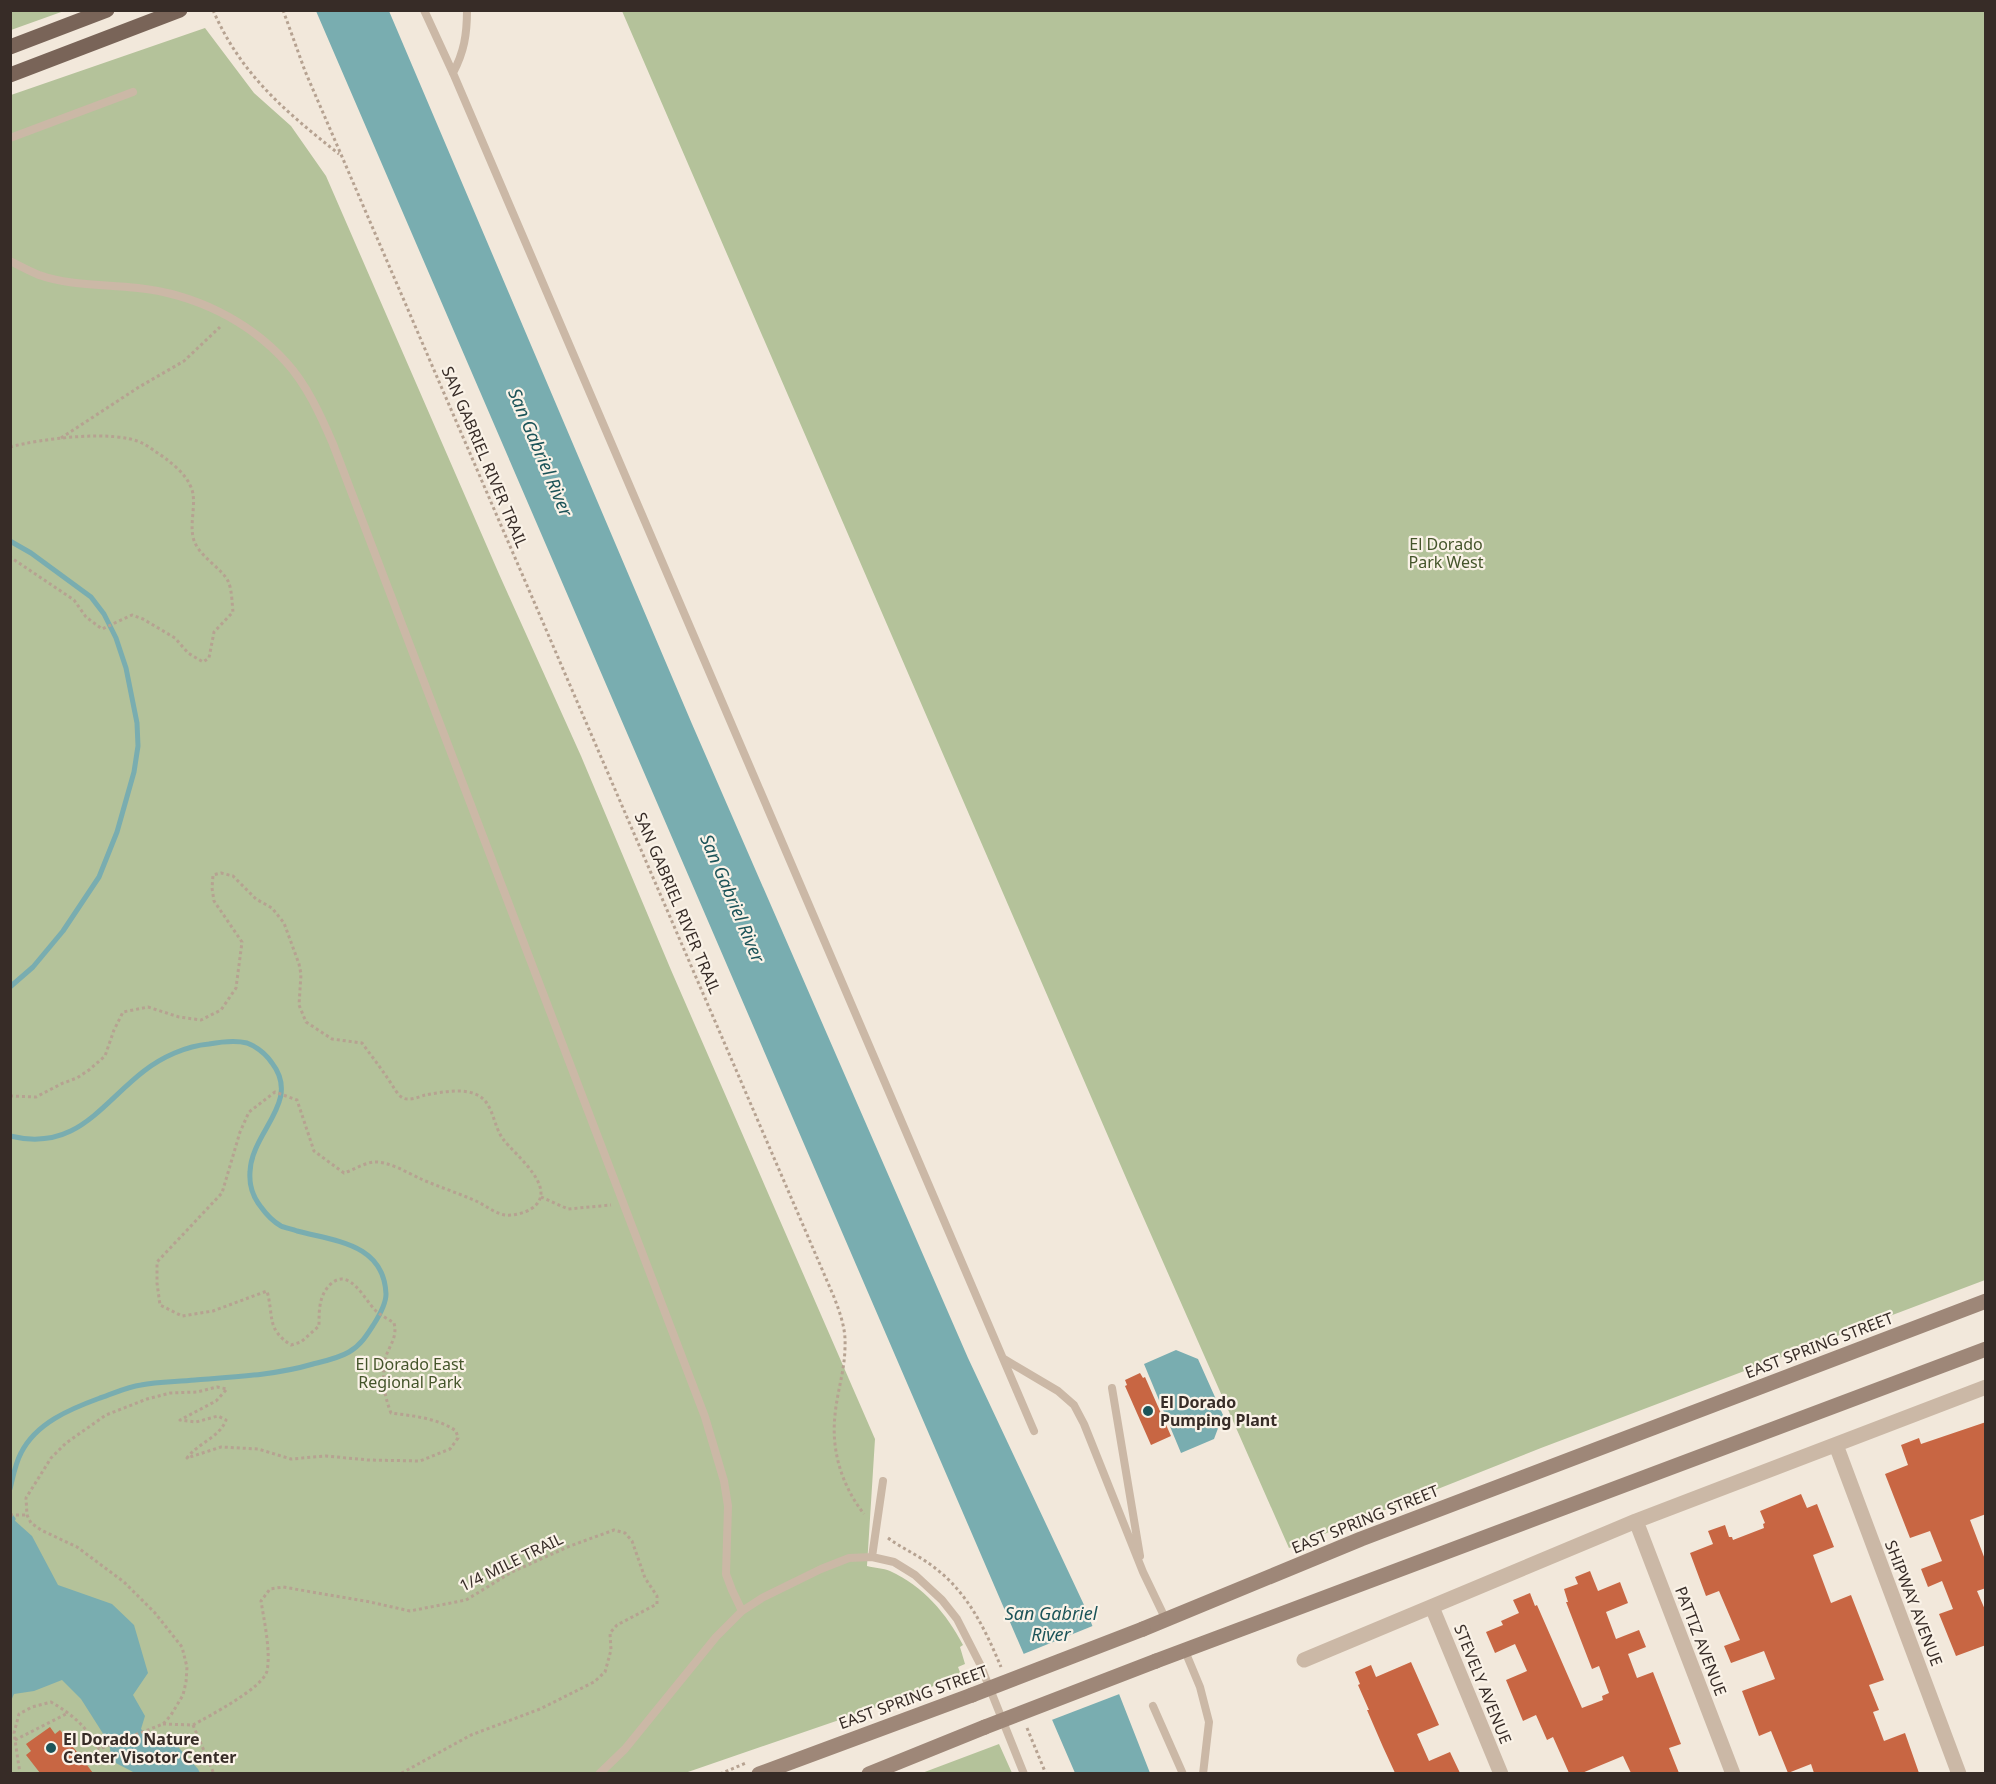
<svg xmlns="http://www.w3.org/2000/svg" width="1996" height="1784" font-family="'Noto Sans',sans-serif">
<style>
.green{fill:#b4c29a}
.water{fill:#79adb0}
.pier{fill:#f2e8db}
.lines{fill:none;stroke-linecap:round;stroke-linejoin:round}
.stream{stroke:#79adb0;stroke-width:5}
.building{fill:#c86643}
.path{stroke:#b6a291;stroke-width:3;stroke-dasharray:3 3;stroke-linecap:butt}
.lane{stroke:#cbb8a6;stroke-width:8}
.street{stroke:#cbb8a6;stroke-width:15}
.secondary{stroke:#9e8778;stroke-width:15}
.primary{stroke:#796458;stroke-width:15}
.secondary-bridge{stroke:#9e8778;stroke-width:15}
.poi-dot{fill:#1c5459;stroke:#faf2e7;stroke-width:2}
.labels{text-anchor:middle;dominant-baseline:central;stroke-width:4.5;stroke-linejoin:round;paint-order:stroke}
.street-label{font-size:16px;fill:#372c27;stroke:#faf2e7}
.park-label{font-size:16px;fill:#45552b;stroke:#faf2e7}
.poi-label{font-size:16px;font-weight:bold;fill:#372c27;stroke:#faf2e7;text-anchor:start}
.water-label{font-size:18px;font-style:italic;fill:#1c5459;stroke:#faf2e7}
</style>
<rect width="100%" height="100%" fill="#f2e8db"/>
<!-- green -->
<path class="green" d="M11,10h53v1l-53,19z
M622,11h1363v1269l-444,168 -252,100 -159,-361z
M205,28l49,65 37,33 35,50 173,398 82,182 90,214 204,469 -8,127c8,2 16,2 23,5 33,15 57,43 73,74l-3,2 5,17 -7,3 3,8 -55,22 -221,76h-674v-1678z
M999,1744l13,29h-90z"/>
<!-- water -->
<path class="water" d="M316,11h73l303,713 276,634 117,249 65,166h-75z
M1176,1350l22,9 25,56 -9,24 -33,14 -37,-89z
M13,1519l19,17 26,49 54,19 22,21 14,48 -15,22 12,21 -4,13 5,5 24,4 28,31 2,4h-65l-23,-12 -3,-18 -28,-44 -19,-19 -28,11 -20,3 -3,7 -1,-181z"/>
<!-- pier -->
<path class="pier" d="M1095,1625l27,68 -73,28 -28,-66z"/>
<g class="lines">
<!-- stream -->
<path class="stream" d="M10,541l21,12 60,44 13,17 12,24 10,30 11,55 1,23 -4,26 -17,60 -18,45 -36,54 -30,36 -23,20
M10,1136c66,16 90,-31 134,-65 18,-14 42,-25 65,-27 11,-2 26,-4 38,-1 10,4 19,11 25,20 30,39 -21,69 -22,109 -1,14 3,25 11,35 5,7 13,15 20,19 4,2 11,3 16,5 37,10 87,12 89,63 0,9 -7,22 -12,30 -7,11 -13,21 -25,28 -10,6 -24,9 -36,12 -37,11 -79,13 -118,16 -18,2 -37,1 -54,5 -15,2 -28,9 -41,13 -30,11 -64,25 -79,55 -6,11 -8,24 -11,36
M10,1515l3,4"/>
</g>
<!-- building -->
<path class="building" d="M1140,1373l3,5 2,-1 26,59 -20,9 -26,-59 2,-1 -2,-5z
M1986,1422v92l-16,6 16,42v26l-9,3 9,21v33l-30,11 -17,-42 14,-5 -11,-28 -14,6 -7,-18 21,-8 -12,-30 -20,7 -25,-64 23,-9 -7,-20 18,-7 2,6z
M1801,1494l6,14 10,-4 17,43 -21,8 18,48 20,-8 33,85 -15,5 10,25 -6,2 11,29 21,-8 14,40h-105l-3,-9 -23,9 -17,-42 -12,5 -17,-45 33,-12 -11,-28 -33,12 -7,-17 16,-6 -21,-49 -13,5 -16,-43 23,-9 -5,-13 17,-6 4,12h3l1,3 31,-12 -1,-4 2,-1 -5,-12z
M1590,1571l8,20 22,-9 8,21 -22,9 10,27 23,-9 7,17 -18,7 9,24 16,-6 28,72 -12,4 10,25h-48l-8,-17 -41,17h-13l-16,-36 -6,3 -11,-25 -13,6 -17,-41 21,-9 -12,-27 -20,9 -9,-21 17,-7 -2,-4 18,-8 -6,-13 17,-7 5,13 2,-1 45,103 21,-8 -1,-4 7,-3 -10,-27 -7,3 -26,-67h2l-4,-13 14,-5 -3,-7z
M1411,1662l28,63 -22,9 12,27 21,-9 10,21h-65l-12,-26 -16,-37h2l-11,-25 2,-1 -5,-12 16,-7 5,12z
M50,1727l5,7 5,-4 33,43h-53l-14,-18 5,-4 -5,-7z"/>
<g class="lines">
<!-- path -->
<path class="path" d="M213,10c28,65 73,102 126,144
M283,10l22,61 529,1226c6,16 12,32 11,49 0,24 -8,46 -10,69 -4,36 7,71 29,99
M61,438l78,-51 45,-26 36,-34
M10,447c30,-8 104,-18 132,-4 8,4 15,10 23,15 9,7 20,16 25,27 9,17 -3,40 5,58 7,15 27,26 33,38 4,8 4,23 5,31l-19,20 -5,26 -6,4 -15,-9 -13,-15 -32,-19 -11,-4 -30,14 -16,-12 -12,-17 -64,-43
M10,1096l26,1 27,-14 14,-5 12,-8 16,-14 9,-26 9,-18 25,-5 31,10 22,3 20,-10 15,-22 6,-46 -28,-41 -2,-13 1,-13 8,-2 12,3 23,23 16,9 12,15 15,41 2,10 -2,31 7,17 26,17 30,4c11,15 22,29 32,45 2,3 5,8 9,10 6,3 16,-1 22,-3 18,-3 48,-10 61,7 8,11 9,26 17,37 12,16 58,51 28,70 -7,4 -18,7 -26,6 -11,-2 -20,-10 -29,-14 -18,-8 -37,-14 -55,-22 -13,-6 -33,-18 -47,-17 -10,1 -21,8 -30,11l-30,-22 -17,-51 -22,-8 -26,20 -9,20 -18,61 -65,69v21l3,22 22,11 31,-5 54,-20c7,25 -1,38 24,54l10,-3 18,-16c0,-17 0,-32 13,-43 18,-15 33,17 43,27 5,5 13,9 19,13 4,16 -6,23 -9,37 -3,20 -1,35 6,53 22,3 47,5 65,18l2,7 -8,11 -30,12 -52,-1 -42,-4 -35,3 -33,-10 -37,-2 -34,11c11,-15 33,-21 39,-38l-8,-4 -22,6 -16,-2 36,-19 11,-12 -10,-2 -20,5 -27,1 -23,6 -41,16 -40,28 -15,15 -25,40 1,17 4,8 10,7 36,17 47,35 31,31 27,34 5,20 -1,15 -3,13 -12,20 -8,9 -64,25c-13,-23 -26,-34 -48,-47l-19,5 -13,7 -5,19 6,41
M541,1197l27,12 43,-4
M10,1515h17
M888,1538c15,11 32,18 47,30 33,25 50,61 66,99
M163,1724l30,1
M193,1725c16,-9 70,-37 74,-54 4,-19 -3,-51 -6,-70l9,-12 13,-2 87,15 40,9 56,-11 46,-28 58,-26 44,-16 11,3 7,8 13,37 12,18v8l-40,21 -7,8 1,17 -6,22 -11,10 -54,27 -69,26 -71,39
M193,1725l21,49
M1027,1728l19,46
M15,1740l53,-27
M720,1774l26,-11"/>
<!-- lane -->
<path class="lane" d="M424,10l29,63 581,1358
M453,73c11,-21 14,-38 14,-63
M10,138l123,-46
M10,261c10,5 19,10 29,14 31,11 67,9 99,13 56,6 110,32 148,74 21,23 35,54 47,82l372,973 19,64 4,25 -2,68 6,16 10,21
M1004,1359l54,32 16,14 10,19 59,148 23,48
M1112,1388l28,168
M872,1557l11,-76
M1185,1651l15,36 9,35 -6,52
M1153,1706l30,68
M599,1774l26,-25 91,-112 26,-26 20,-13 59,-29 28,-11 23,-1 22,5 21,13 27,25 15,19 23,45 44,110"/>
<!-- street -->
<path class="street" d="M1836,1445l123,329
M1636,1521l97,253
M1432,1607l69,167
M1304,1660l332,-139 350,-134"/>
<!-- secondary -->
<path class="secondary" d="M1143,1629l218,-90 625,-238
M1156,1661l830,-312
M759,1774l213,-79
M869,1774l116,-47"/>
<!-- primary -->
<path class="primary" d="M10,47l97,-37
M10,75l170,-65"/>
<!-- secondary-bridge -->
<path class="secondary-bridge" d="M972,1695l171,-66
M985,1727l171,-66"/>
</g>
<!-- markers -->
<g class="poi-dot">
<circle cx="1148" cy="1411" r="6"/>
<circle cx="51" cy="1748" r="6"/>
</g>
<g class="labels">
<!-- street labels -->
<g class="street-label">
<text transform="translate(485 457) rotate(67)">SAN GABRIEL RIVER TRAIL</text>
<text transform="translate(678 903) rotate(67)">SAN GABRIEL RIVER TRAIL</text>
<text transform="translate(1819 1345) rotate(-21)">EAST SPRING STREET</text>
<text transform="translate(1365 1519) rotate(-22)">EAST SPRING STREET</text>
<text transform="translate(511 1562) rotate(-26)">1/4 MILE TRAIL</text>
<text transform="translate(1914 1603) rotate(69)">SHIPWAY AVENUE</text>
<text transform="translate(1701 1641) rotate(69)">PATTIZ AVENUE</text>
<text transform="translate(1483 1684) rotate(68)">STEVELY AVENUE</text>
<text transform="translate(913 1697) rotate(-20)">EAST SPRING STREET</text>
</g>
<!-- park labels -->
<g class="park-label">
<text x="1446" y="544">El Dorado<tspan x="1446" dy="18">Park West</tspan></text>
<text x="410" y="1364">El Dorado East<tspan x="410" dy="18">Regional Park</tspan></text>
</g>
<!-- poi labels -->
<g class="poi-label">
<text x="1160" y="1402">El Dorado<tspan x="1160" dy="18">Pumping Plant</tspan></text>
<text x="63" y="1739">El Dorado Nature<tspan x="63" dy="18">Center Visotor Center</tspan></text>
</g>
<!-- water labels -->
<g class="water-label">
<text transform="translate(541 452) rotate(67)">San Gabriel River</text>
<text transform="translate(733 898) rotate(67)">San Gabriel River</text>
<text x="1051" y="1613">San Gabriel<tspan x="1051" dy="21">River</tspan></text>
</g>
</g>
<!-- border -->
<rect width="1996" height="1784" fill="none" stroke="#372c27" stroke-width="24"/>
</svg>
